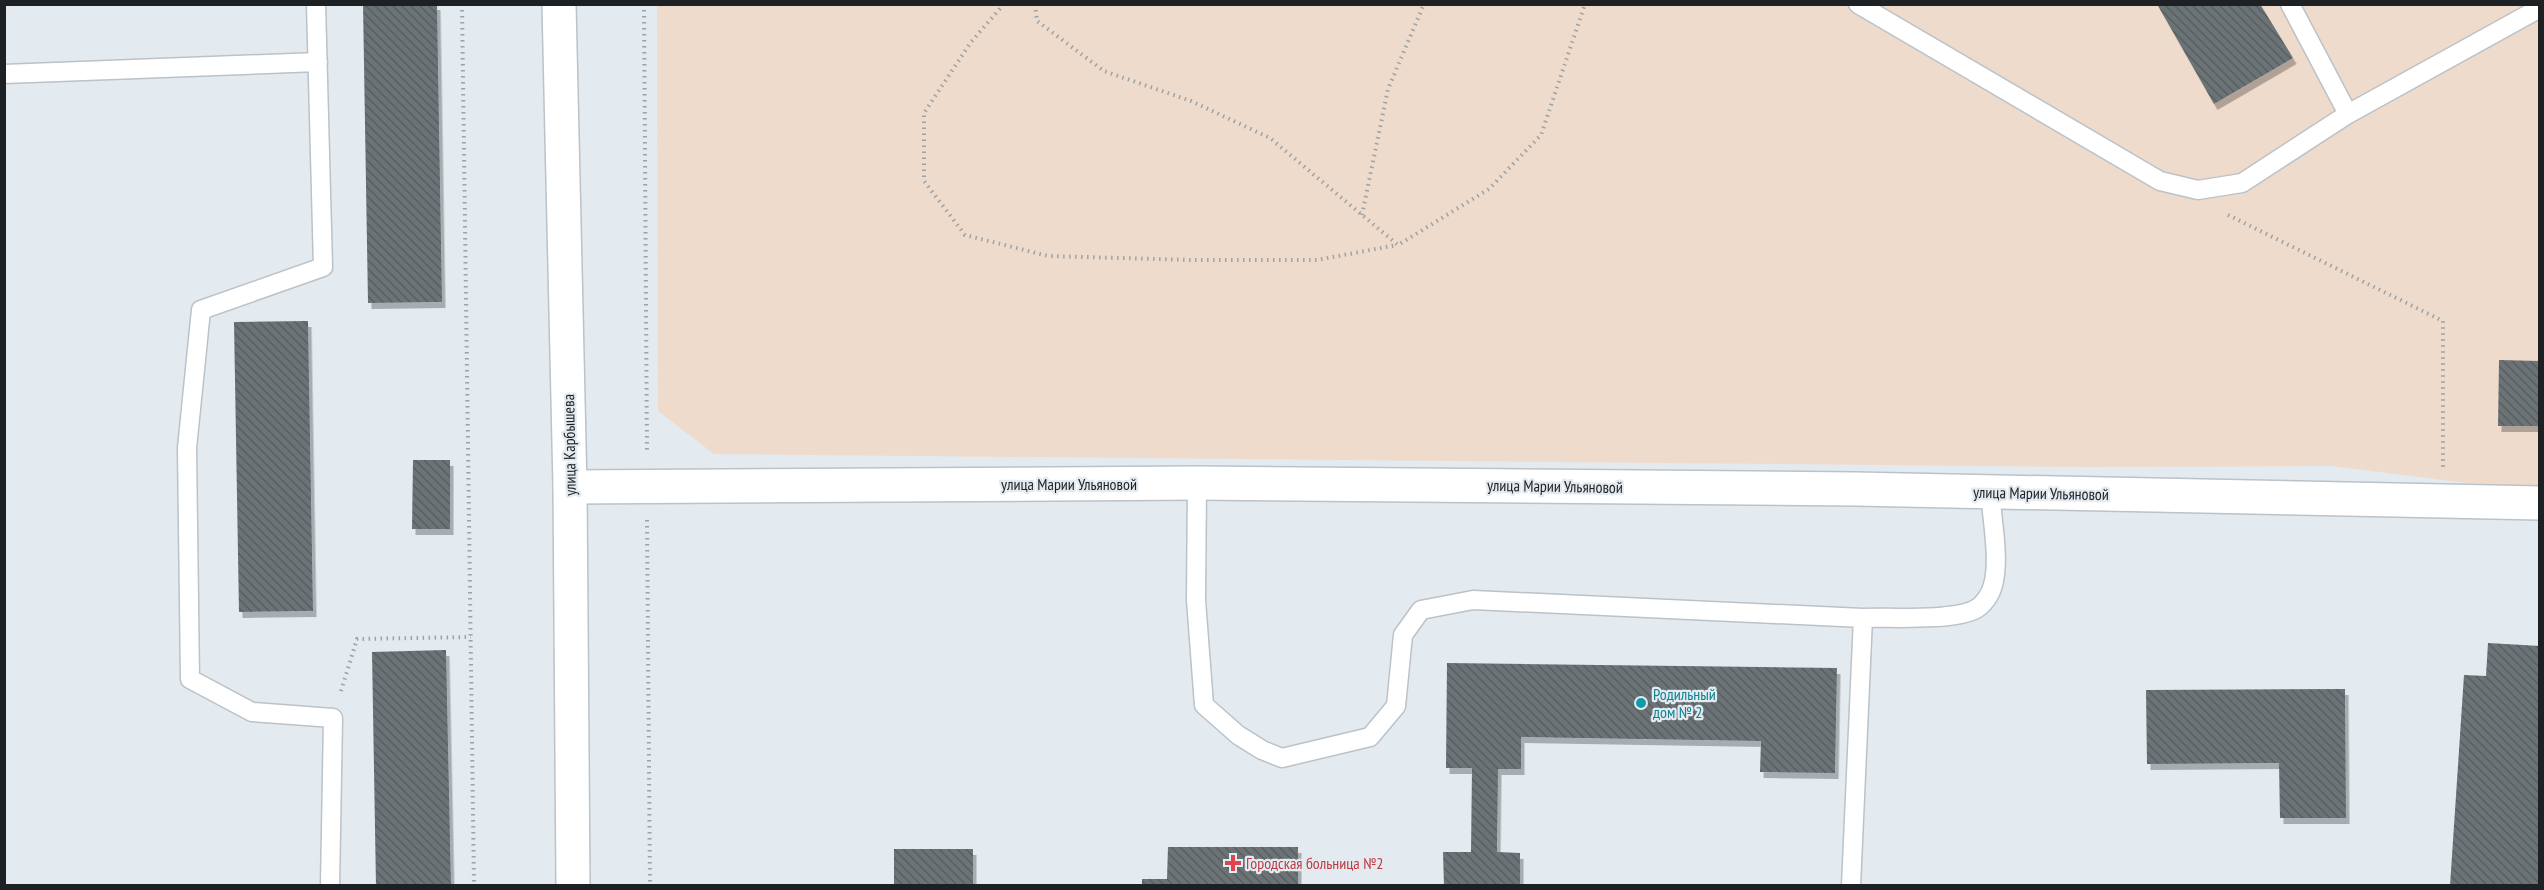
<svg xmlns="http://www.w3.org/2000/svg" width="2544" height="890" font-family="'PT Sans Narrow',sans-serif">
<style>
.medical{fill:#efdbcc}
.building{fill:url(#building-back-hatch);filter:url(#shadow)}
.lines{fill:none;stroke-linecap:round;stroke-linejoin:round}
.service-casing{stroke:#bbc2c8;stroke-width:21}
.minor-casing{stroke:#bbc2c8;stroke-width:36}
.secondary-casing{stroke:#bbc2c8;stroke-width:36}
.path{stroke:#9ca2a6;stroke-width:4;stroke-dasharray:1.5 4.5;stroke-linecap:butt}
.service{stroke:#fff;stroke-width:18}
.minor{stroke:#fff;stroke-width:33}
.secondary{stroke:#fff;stroke-width:33}
.culture-dot{fill:#0f9aa8;stroke:#e3eaf0;stroke-width:2}
.health-dot{fill:#e0444e;stroke:#e3eaf0;stroke-width:2}
.labels{text-anchor:middle;dominant-baseline:central;stroke-width:4.5;stroke-linejoin:round;paint-order:stroke}
.street-label{font-size:16px;fill:#1e2123;stroke:#e3eaf0}
.culture-label{font-size:16px;fill:#0d838f;stroke:#e3eaf0;text-anchor:start}
.health-label{font-size:16px;fill:#be3a42;stroke:#e3eaf0;text-anchor:start}
</style>
<defs>
<pattern id="building-back-hatch" width="6" height="6" patternUnits="userSpaceOnUse" patternTransform="scale(1.5)"><rect width="6" height="6" fill="#6c7377"/><path d="M-1 5l2 2M0 0l6 6M5-1l2 2" fill="none" stroke="#585e61"/></pattern>
<filter id="shadow"><feDropShadow dx="3.5" dy="6" stdDeviation="0" flood-color="#0004"/></filter>
</defs>
<rect width="100%" height="100%" fill="#e3eaf0"/>
<!-- medical -->
<path class="medical" d="M657,5h1882v487l-208,-26 -246,1 -1371,-13 -56,-43z"/>
<!-- building -->
<path class="building" d="M363,4h74l5,298 -74,1z
M2157,4h103l33,54 -79,46z
M308,321l5,290 -74,1 -5,-290z
M2499,360l41,1v65h-42z
M413,460h37v69h-38z
M2488,643l52,3v240h-90l14,-211 22,1z
M446,650l5,236h-75l-4,-234z
M1447,663l390,5 -2,105 -75,-1 1,-31 -240,-4v32h-23l-1,83 23,1v33h-76l-1,-34h28l1,-84h-26z
M2345,689l1,129h-66l-1,-55 -132,1 -1,-74z
M1168,847h130v39h-156v-7h25z
M894,849h79v37h-79z"/>
<g class="lines">
<!-- service casing -->
<g class="service-casing">
<path id="service" d="M316,4l7,263 -122,43 -14,138 3,231 62,33 81,6 -3,168
M1858,4l302,177 38,9 44,-7 106,-69 192,-106
M2290,4l58,110
M4,74l314,-12
M1197,483l-1,117 8,105 34,30 24,15 20,8 88,-21 26,-31 7,-71 18,-25 52,-10 390,18 -12,268
M1863,618c28,-1 87,3 111,-8 9,-4 17,-16 19,-25 7,-25 -1,-66 -3,-93"/>
</g>
<!-- minor casing -->
<g class="minor-casing">
<path id="minor" d="M570,487l627,-4 659,6 684,14"/>
</g>
<!-- secondary casing -->
<g class="secondary-casing">
<path id="secondary" d="M559,4l11,483 3,399"/>
</g>
<!-- path -->
<path class="path" d="M462,4l12,882
M644,4l3,449
M1004,4l-33,38 -47,71v68l41,54 83,21 143,4h126l80,-15
M1035,4l2,17 67,50 87,30 79,37 128,107 91,-56 52,-54 44,-131
M1362,215l26,-126 36,-85
M2228,215l215,106v146
M647,520l3,366
M341,691l16,-52 114,-2"/>
<!-- service -->
<use href="#service" class="service"/>
<!-- minor -->
<use href="#minor" class="minor"/>
<!-- secondary -->
<use href="#secondary" class="secondary"/>
</g>
<!-- markers -->
<circle class="culture-dot" cx="1641" cy="703" r="6"/>
<path class="health-dot" d="M1230 854h6v6h6v6h-6v6h-6v-6h-6v-6h6z"/>
<g class="labels">
<!-- street labels -->
<g class="street-label">
<text transform="translate(569 445) rotate(-91)">улица Карбышева</text>
<text x="1069" y="484">улица Марии Ульяновой</text>
<text transform="translate(1555 486) rotate(1)">улица Марии Ульяновой</text>
<text transform="translate(2041 493) rotate(1)">улица Марии Ульяновой</text>
</g>
<!-- culture labels -->
<g class="culture-label">
<text x="1653" y="694">Родильный<tspan x="1653" dy="18">дом № 2</tspan></text>
</g>
<!-- health labels -->
<g class="health-label">
<text x="1246" y="863">Городская больница №2</text>
</g>
</g>
<!-- border -->
<rect width="2544" height="890" fill="none" stroke="#1e2123" stroke-width="12"/>
</svg>
